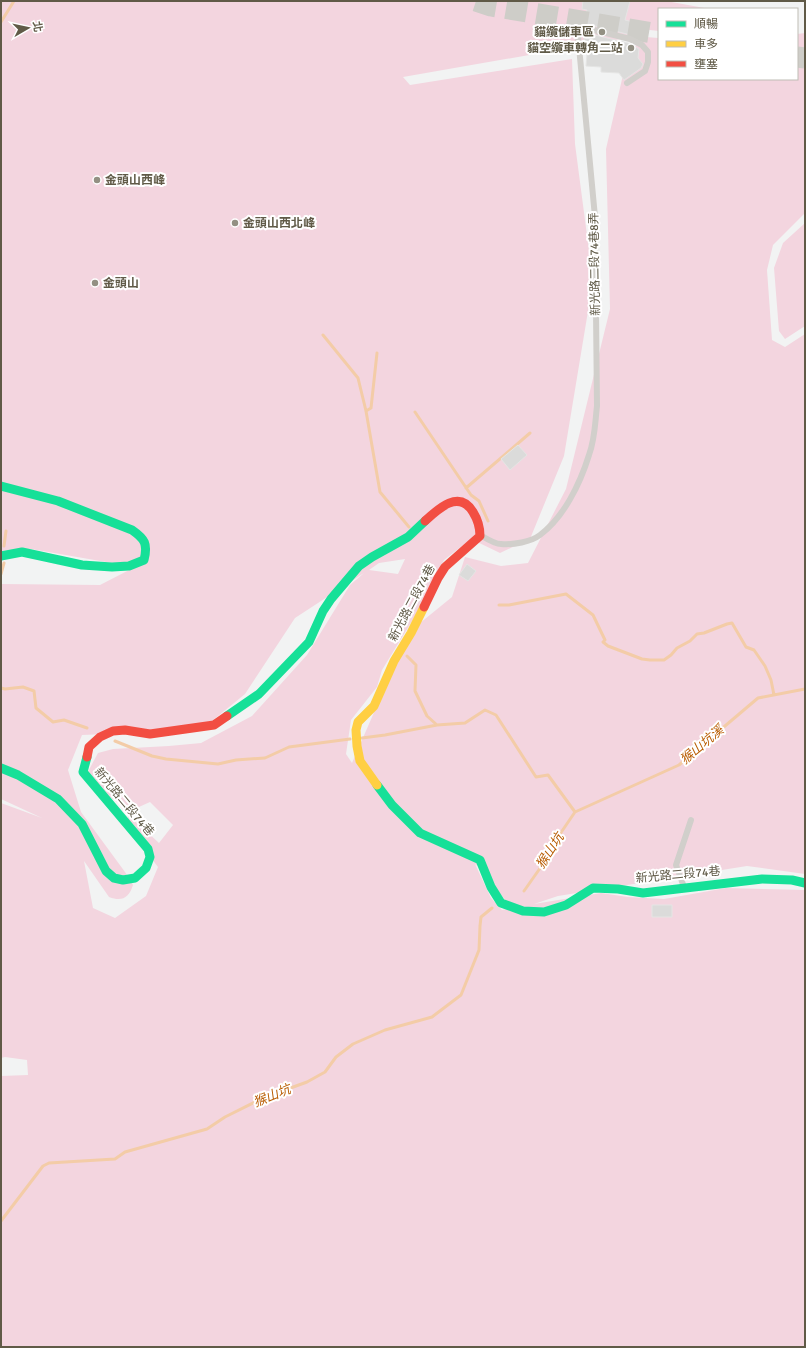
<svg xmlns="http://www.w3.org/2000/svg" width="806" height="1348" font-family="Signika,'Noto Sans TC',sans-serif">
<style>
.green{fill:#f3d5df;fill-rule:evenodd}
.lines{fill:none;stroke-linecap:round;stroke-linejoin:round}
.stream{stroke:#f3cca7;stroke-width:3}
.building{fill:#dbdbda;stroke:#e5e5e4}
.highway-tunnel{stroke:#cecdc8;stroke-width:21;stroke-dasharray:21 10;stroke-linecap:butt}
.lane{stroke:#d1cfcb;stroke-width:6}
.fast{stroke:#16e098;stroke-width:9}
.slow{stroke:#ffcf43;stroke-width:9}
.jam{stroke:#f24e42;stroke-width:9}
.poi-dot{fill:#939083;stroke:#fff;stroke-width:1.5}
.labels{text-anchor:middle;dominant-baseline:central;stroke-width:4;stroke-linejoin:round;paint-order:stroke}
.poi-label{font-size:12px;font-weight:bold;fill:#605a47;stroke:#fff;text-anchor:start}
.street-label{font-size:12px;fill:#605a47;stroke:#fff}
.water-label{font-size:13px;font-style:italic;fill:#b95c01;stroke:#fff}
</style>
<rect width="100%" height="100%" fill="#f2f3f3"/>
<!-- green -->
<path class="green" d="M1,1h665l44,8h-51v22l-18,-2 -9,8 -229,40 7,8 162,-26 3,85 18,137 -29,175 -34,83 -30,14 -29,-14 -27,21 -24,48 -38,62 -5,17 -26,33 -5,34 6,9 57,-131 43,-35 13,-40 36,9 27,-3 38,-74 44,-180 -4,-160 22,-96 17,-16 14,1v41h138v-45l8,-1v180l-32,32 -6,25 5,70 13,7 20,-13v540l-58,-8 -189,30 -24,8 67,-11 27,4 36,2 62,-11 79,2v457h-804v-271l27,-1 -1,-15 -22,-3 -4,1v-255l41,15 -41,-19v-215l99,1 35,-18 -104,-18 -30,2zM405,559l-7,15 -29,-4 10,-7zM364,573l-14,12 -43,70 -55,61 -51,27 -32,3 -56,3 -15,4 -14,26 46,32 20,-9 23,23 -14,18 -28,-26 -10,2 37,48 -12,29 -31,22 -22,-10 -9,-47 25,36c13,5 20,1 24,-12l-8,-13 -44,-60 -13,-42 14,-35 119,-5 44,-36 50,-76zM475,864l4,3 31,39h15l-23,4 -11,-12z
M805,223v103l-20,13 -6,-8 -5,-63 9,-25z"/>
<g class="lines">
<!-- stream -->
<path class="stream" d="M1,22l13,-21
M323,335l35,43 8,33 14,81 29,35
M366,411l5,-3 6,-55
M415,412l56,83 8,6 9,20
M466,488l64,-55
M4,546l2,-15
M1,574l3,-11
M499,605h10l57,-11 27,21 12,25 -2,2 5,4 34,13 8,1h14l7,-5 6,-7 13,-7 7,-7 7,-1 23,-9 5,-1 14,24 8,3 11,16 6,14 3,15
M407,656l9,9 -1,26 12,25 10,9 28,-2 20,-13 11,5 40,62 12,-2 27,37
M1,688l4,1 18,-2 11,4 2,17 17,14 11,-2 23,8
M362,738l23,-3 52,-10
M115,741l37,15 14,3 52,5 18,-4 29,-2 24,-11 61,-8
M575,812l104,-47 79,-67 47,-9
M524,891l19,-27 4,-11 28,-41
M1,1221l42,-55 6,-3 66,-4 10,-7 82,-23 18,-12 38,-19 44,-16 18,-10 11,-15 17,-13 32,-14 47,-13 29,-22 18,-45 1,-24 1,-9 11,-9"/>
</g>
<!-- building -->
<path class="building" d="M583,1h47l-5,19 16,4 -3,14 -7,-3 -44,-11h-4l4,-14 -5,-1z
M586,33l42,10 11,6 -1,9 5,6 -2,4 -17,12 -5,-7 -18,-1v-5l-15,-1 2,-23h-3l-2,-9z
M518,445l9,10 -17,15 -9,-11z
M467,564l9,7 -8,10 -9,-6z
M652,905h20v12h-20z"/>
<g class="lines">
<!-- highway-tunnel -->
<path class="highway-tunnel" d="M476,1l15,5 168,28
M797,57l8,1"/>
<!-- lane -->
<path class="lane" d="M482,536c5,3 13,8 19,8 12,1 30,-2 39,-9 24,-18 40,-51 49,-80 6,-16 6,-32 8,-49l-2,-189 -17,-181 2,-6 6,-2 44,11 12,6 6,7v10l-3,9 -18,12
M684,887l-8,-22 15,-45"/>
<!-- fast -->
<path class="fast" d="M1,486l57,15 74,29c13,9 16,14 12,30l-15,6 -17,1 -30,-2 -60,-13 -21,4
M227,716l32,-22 50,-52 14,-31 8,-12 28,-33 13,-9 36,-20 17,-16
M1,768l17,7 40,24 24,25 24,47 8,7 9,2 12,-2 11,-10 4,-11 -2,-8 -65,-77 4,-15
M377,785l15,20 28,28 60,27 11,27 10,16 22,8 21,1 22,-7 27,-17 25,1 25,4 119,-14 30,1 13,3"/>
<!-- slow -->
<path class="slow" d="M377,785l-17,-24 -3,-15 -1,-16 2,-8 16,-16 20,-45 17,-28 13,-26"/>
<!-- jam -->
<path class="jam" d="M424,607l14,-29 7,-11 35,-31c0,-9 -2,-16 -7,-24 -14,-23 -35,-3 -48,9
M87,757l2,-10 11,-10 13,-6 12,-1 25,4 64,-9 13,-9"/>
</g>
<!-- markers -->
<g class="poi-dot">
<circle cx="602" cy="32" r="4"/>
<circle cx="631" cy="48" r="4"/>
<circle cx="97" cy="180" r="4"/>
<circle cx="235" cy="223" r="4"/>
<circle cx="95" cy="283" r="4"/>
</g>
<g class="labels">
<!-- poi labels -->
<g class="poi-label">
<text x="594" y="32" text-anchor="end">貓纜儲車區</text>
<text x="623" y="48" text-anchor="end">貓空纜車轉角二站</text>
<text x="105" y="180">金頭山西峰</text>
<text x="243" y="223">金頭山西北峰</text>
<text x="103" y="283">金頭山</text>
</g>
<!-- street labels -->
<g class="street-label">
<text transform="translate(595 264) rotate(-91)">新光路二段74巷8弄</text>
<text transform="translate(412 603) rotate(-62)">新光路二段74巷</text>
<text transform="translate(124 802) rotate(50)">新光路二段74巷</text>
<text transform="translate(678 875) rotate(-5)">新光路二段74巷</text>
</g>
<!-- water labels -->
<g class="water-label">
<text transform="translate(702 745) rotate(-40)">猴山坑溪</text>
<text transform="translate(550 851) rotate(-57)">猴山坑</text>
<text transform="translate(272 1096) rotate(-22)">猴山坑</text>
</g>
</g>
<!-- border -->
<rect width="806" height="1348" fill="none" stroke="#605a47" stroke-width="4"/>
<!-- legend -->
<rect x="658" y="8" width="140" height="72" fill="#ffffff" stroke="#bfbdb5"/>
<rect x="666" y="21" width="20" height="6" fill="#16e098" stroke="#bfbdb5"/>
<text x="694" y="28" font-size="12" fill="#605a47">順暢</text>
<rect x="666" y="41" width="20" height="6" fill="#ffcf43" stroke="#bfbdb5"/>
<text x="694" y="48" font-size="12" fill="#605a47">車多</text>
<rect x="666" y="61" width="20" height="6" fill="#f24e42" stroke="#bfbdb5"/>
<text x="694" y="68" font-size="12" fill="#605a47">壅塞</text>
<!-- north arrow -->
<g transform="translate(28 28) rotate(81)" stroke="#ffffff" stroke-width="3" paint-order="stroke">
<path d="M0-3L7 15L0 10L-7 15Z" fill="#605a47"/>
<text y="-6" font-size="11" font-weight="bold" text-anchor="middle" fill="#605a47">北</text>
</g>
</svg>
